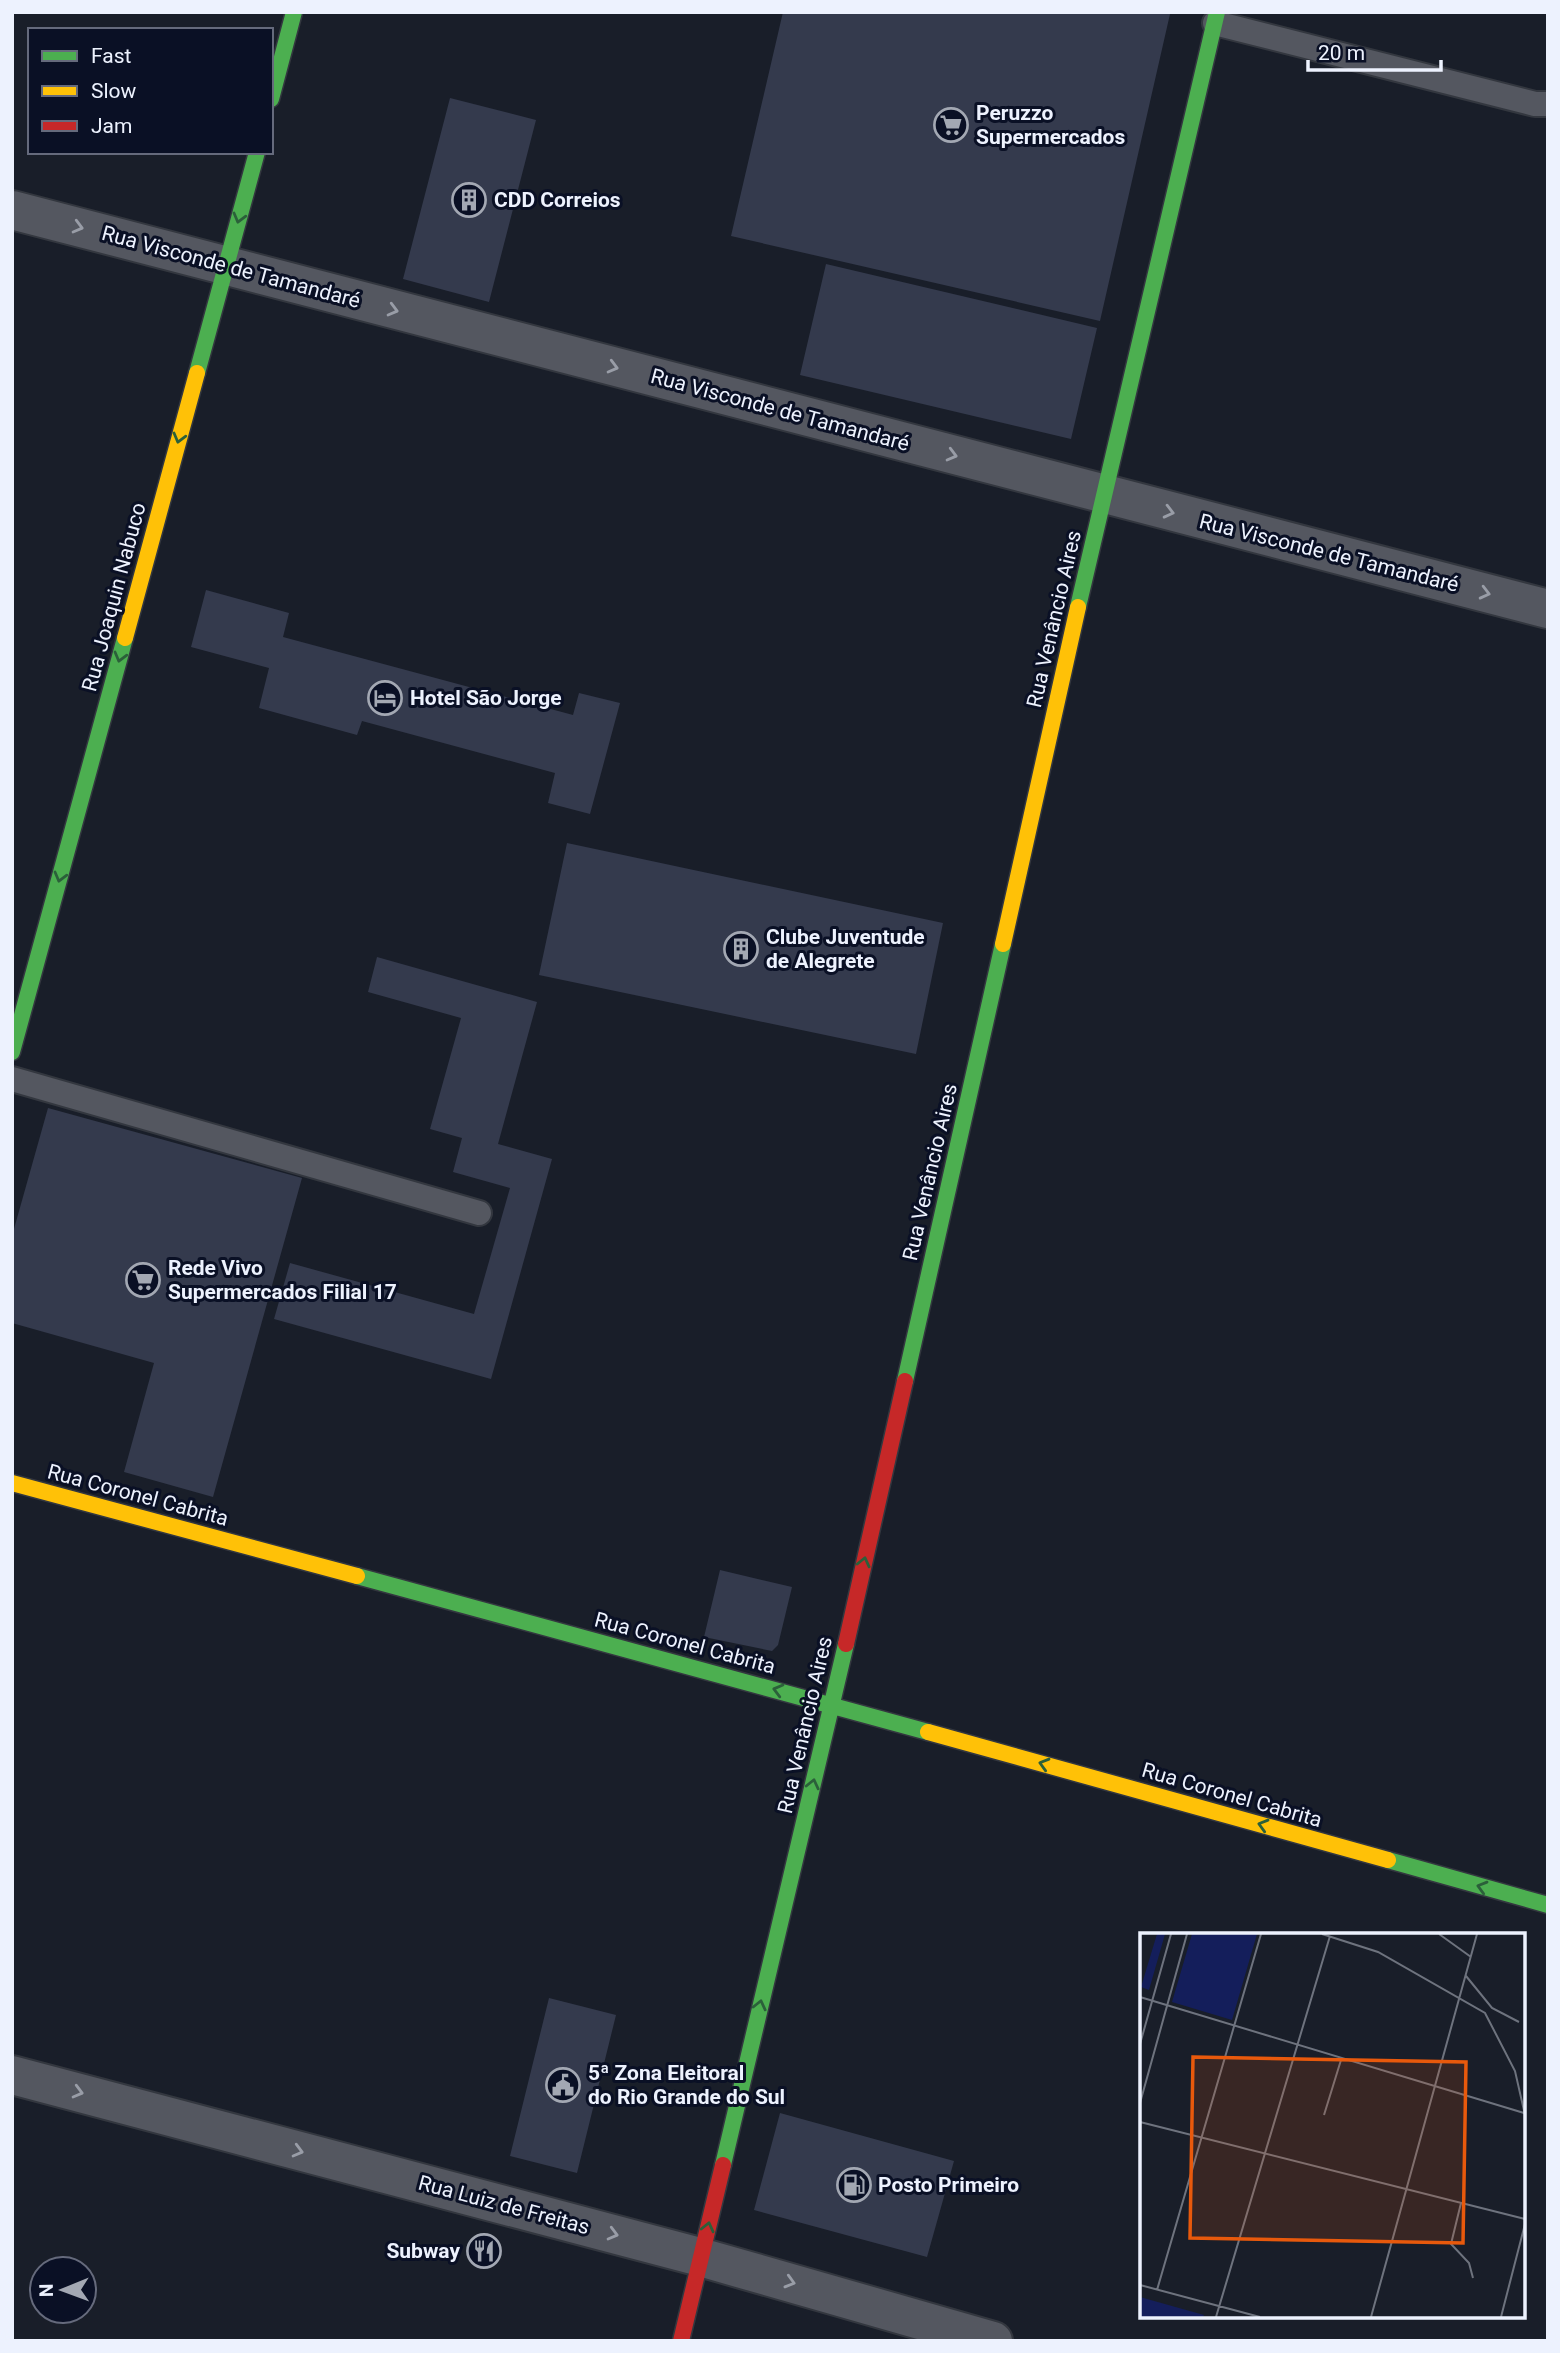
<svg xmlns="http://www.w3.org/2000/svg" width="1560" height="2353" font-family="Roboto,sans-serif">
<style>
.building{fill:#343a4d}
.lines{fill:none;stroke-linecap:round;stroke-linejoin:round}
.lane-casing{stroke:#33373f;stroke-width:28}
.street-casing{stroke:#33373f;stroke-width:42}
.fast-casing{stroke:#33373f;stroke-width:19}
.slow-casing{stroke:#33373f;stroke-width:19}
.jam-casing{stroke:#33373f;stroke-width:19}
.lane{stroke:#545760;stroke-width:24}
.street{stroke:#545760;stroke-width:38}
.fast{stroke:#4caf50;stroke-width:16}
.slow{stroke:#ffc107;stroke-width:16}
.jam{stroke:#c62828;stroke-width:16}
.oneway{stroke:#2b603a}
.oneway2{stroke:#999da7}
.labels{text-anchor:middle;dominant-baseline:central;stroke-width:6;stroke-linejoin:round;paint-order:stroke}
.poi-label{font-size:21px;font-weight:bold;fill:#edf2fe;stroke:#0a1025;text-anchor:start}
.street-label{font-size:21px;fill:#edf2fe;stroke:#0a1025}
.inset-road{fill:none;stroke:#6e737e;stroke-width:2}
.view{fill:#e8590c;fill-opacity:0.15;stroke:#e8590c;stroke-width:3.5}
.inset-edge{fill:none;stroke:#edf2fe;stroke-width:3.5}
</style>
<rect width="100%" height="100%" fill="#191e29"/>
<!-- building -->
<path class="building" d="M783,12l387,2 -70,307 -369,-85z
M450,98l86,22 -47,182 -86,-23z
M826,264l271,64 -26,111 -271,-64z
M206,590l83,23 -6,24 290,78 6,-22 41,10 -30,111 -42,-11 7,-30 -193,-52 -5,14 -98,-27 10,-40 -78,-21z
M567,843l376,80 -27,131 -377,-79z
M377,957l160,45 -39,142 54,15 -61,220 -217,-60 16,-56 184,51 36,-126 -57,-16 9,-34 -32,-9 31,-111 -93,-26z
M48,1108l254,70 -89,319 -89,-25 30,-109 -142,-40v-87z
M720,1570l72,17 -14,58 -6,6 -68,-14z
M549,1998l67,17 -39,158 -67,-17z
M780,2113l174,48 -27,96 -173,-47z"/>
<g class="lines">
<!-- lane casing -->
<g class="lane-casing">
<path id="lane" d="M1215,23l320,81h13
M12,1079l467,134"/>
</g>
<!-- street casing -->
<g class="street-casing">
<path id="street" d="M12,210l1536,399
M12,2075l688,182 293,84"/>
</g>
<!-- fast casing -->
<g class="fast-casing">
<path id="fast" d="M271,99l23,-87
M197,373l60,-221
M1078,607l139,-595
M12,1052l113,-414
M905,1381l98,-437
M357,1576l571,156
M1388,1860l160,45
M723,2165l123,-521"/>
</g>
<!-- slow casing -->
<g class="slow-casing">
<path id="slow" d="M125,638l72,-265
M1003,944l75,-337
M12,1483l345,93
M928,1732l460,128"/>
</g>
<!-- jam casing -->
<g class="jam-casing">
<path id="jam" d="M846,1644l59,-263
M681,2341l42,-176"/>
</g>
<!-- lane -->
<use href="#lane" class="lane"/>
<!-- street -->
<use href="#street" class="street"/>
<!-- fast -->
<use href="#fast" class="fast"/>
<!-- slow -->
<use href="#slow" class="slow"/>
<!-- jam -->
<use href="#jam" class="jam"/>
</g>
<!-- one-way arrows -->
<defs><path id="oneway-chevron" d="M-2-3.5L2.5 0L-2 3.5" fill="none" stroke-width="1.6" stroke-linecap="round" stroke-linejoin="round" transform="scale(1.75)"/></defs>
<g class="oneway">
<use href="#oneway-chevron" transform="translate(239 218) rotate(105)"/>
<use href="#oneway-chevron" transform="translate(179 438) rotate(105)"/>
<use href="#oneway-chevron" transform="translate(120 657) rotate(105)"/>
<use href="#oneway-chevron" transform="translate(60 877) rotate(105)"/>
<use href="#oneway-chevron" transform="translate(864 1562) rotate(-77)"/>
<use href="#oneway-chevron" transform="translate(778 1690) rotate(-165)"/>
<use href="#oneway-chevron" transform="translate(1044 1764) rotate(-164)"/>
<use href="#oneway-chevron" transform="translate(813 1784) rotate(-77)"/>
<use href="#oneway-chevron" transform="translate(1263 1825) rotate(-164)"/>
<use href="#oneway-chevron" transform="translate(1482 1887) rotate(-164)"/>
<use href="#oneway-chevron" transform="translate(760 2005) rotate(-77)"/>
<use href="#oneway-chevron" transform="translate(708 2227) rotate(-77)"/>
</g>
<g class="oneway2">
<use href="#oneway-chevron" transform="translate(78 227) rotate(15)"/>
<use href="#oneway-chevron" transform="translate(393 310) rotate(15)"/>
<use href="#oneway-chevron" transform="translate(613 367) rotate(15)"/>
<use href="#oneway-chevron" transform="translate(952 455) rotate(15)"/>
<use href="#oneway-chevron" transform="translate(1169 512) rotate(14)"/>
<use href="#oneway-chevron" transform="translate(1485 593) rotate(14)"/>
<use href="#oneway-chevron" transform="translate(78 2092) rotate(15)"/>
<use href="#oneway-chevron" transform="translate(298 2151) rotate(15)"/>
<use href="#oneway-chevron" transform="translate(613 2234) rotate(15)"/>
<use href="#oneway-chevron" transform="translate(790 2282) rotate(16)"/>
</g>
<!-- icons -->
<defs>
<g id="supermarket-ring" transform="scale(1.75)"><circle r="9.5" fill="#0a1025" stroke="#a3a8b3" stroke-width="1.5"/><path d="M-6-5.5h2.5l.6 2H6L4.5 2H-2.5L-4.4-4H-6ZM-1.5 3.2a1.3 1.3 0 1 0 .1 0ZM3 3.2a1.3 1.3 0 1 0 .1 0Z" fill="#a3a8b3"/></g>
<g id="building-ring" transform="scale(1.75)"><circle r="9.5" fill="#0a1025" stroke="#a3a8b3" stroke-width="1.5"/><path d="M-4-6H4V6H1V3H-1V6H-4ZM-2.5-4.3h1.7v1.8h-1.7ZM.8-4.3h1.7v1.8H.8ZM-2.5-1h1.7V.8h-1.7ZM.8-1h1.7V.8H.8Z" fill="#a3a8b3"/></g>
<g id="hotel-ring" transform="scale(1.75)"><circle r="9.5" fill="#0a1025" stroke="#a3a8b3" stroke-width="1.5"/><path d="M-6-4.5h1.5V1H6V5H4.5V3h-9V5H-6ZM-4 0a1.8 1.8 0 1 1 3.6 0ZM.5 0V-2.5h3Q6-2.5 6 0Z" fill="#a3a8b3"/></g>
<g id="civic-ring" transform="scale(1.75)"><circle r="9.5" fill="#0a1025" stroke="#a3a8b3" stroke-width="1.5"/><path d="M-.6-6.5H3V-4.5H.6V-3L4-1V1h2V6H-6V1h2V-1L-.6-3ZM-1.2 2.5V6h2.4V2.5Z" fill="#a3a8b3"/></g>
<g id="fuel-ring" transform="scale(1.75)"><circle r="9.5" fill="#0a1025" stroke="#a3a8b3" stroke-width="1.5"/><path d="M-5.5-6h7V0h2V4h1.3V-2.5L3-4.5l.8-.8L6-3V5H2.5V1h-1V6h-7ZM-4.2-4.7v3.2H.2V-4.7Z" fill="#a3a8b3"/></g>
<g id="restaurant-ring" transform="scale(1.75)"><circle r="9.5" fill="#0a1025" stroke="#a3a8b3" stroke-width="1.5"/><path d="M-5-6h1v4h1v-4h1v4h1v-4h1v5L-1.5 .5V6h-2V.5L-5-1ZM5-6V6H3V1.5H1.5Q1.5-4 5-6Z" fill="#a3a8b3"/></g>
</defs>
<g fill-rule="evenodd">
<use href="#supermarket-ring" x="951" y="125"/>
<use href="#building-ring" x="469" y="200"/>
<use href="#hotel-ring" x="385" y="698"/>
<use href="#building-ring" x="741" y="949"/>
<use href="#supermarket-ring" x="143" y="1280"/>
<use href="#civic-ring" x="563" y="2085"/>
<use href="#fuel-ring" x="854" y="2185"/>
<use href="#restaurant-ring" x="484" y="2251"/>
</g>
<g class="labels">
<!-- poi labels -->
<g class="poi-label">
<text x="976" y="113">Peruzzo<tspan x="976" dy="24">Supermercados</tspan></text>
<text x="494" y="200">CDD Correios</text>
<text x="410" y="698">Hotel São Jorge</text>
<text x="766" y="937">Clube Juventude<tspan x="766" dy="24">de Alegrete</tspan></text>
<text x="168" y="1268">Rede Vivo<tspan x="168" dy="24">Supermercados Filial 17</tspan></text>
<text x="588" y="2073">5ª Zona Eleitoral<tspan x="588" dy="24">do Rio Grande do Sul</tspan></text>
<text x="878" y="2185">Posto Primeiro</text>
<text x="460" y="2251" text-anchor="end">Subway</text>
</g>
<!-- street labels -->
<g class="street-label">
<text transform="translate(231 267) rotate(15)">Rua Visconde de Tamandaré</text>
<text transform="translate(780 410) rotate(15)">Rua Visconde de Tamandaré</text>
<text transform="translate(1329 553) rotate(14)">Rua Visconde de Tamandaré</text>
<text transform="translate(114 597) rotate(-75)">Rua Joaquin Nabuco</text>
<text transform="translate(1054 619) rotate(-77)">Rua Venâncio Aires</text>
<text transform="translate(930 1172) rotate(-77)">Rua Venâncio Aires</text>
<text transform="translate(138 1495) rotate(15)">Rua Coronel Cabrita</text>
<text transform="translate(685 1643) rotate(15)">Rua Coronel Cabrita</text>
<text transform="translate(805 1725) rotate(-77)">Rua Venâncio Aires</text>
<text transform="translate(1232 1795) rotate(16)">Rua Coronel Cabrita</text>
<text transform="translate(504 2205) rotate(15)">Rua Luiz de Freitas</text>
</g>
</g>
<!-- overview -->
<g transform="translate(1140 1933)">
<rect width="385" height="385" fill="#191e29"/>
<path d="M17,1h8l-16,56 -8,-3zM52,1h65l-25,86 -60,-18zM0,364l64,18 -1,2h-63z" fill="#141e5b"/>
<path class="inset-road" d="M182,1l56,18 107,61 30,58 10,44M299,1l32,23M326,43l26,32 27,14M0,64l384,116M0,111l31,-110M0,170l47,-169M184,182l17,-55M0,189l385,97M321,270l-10,41 18,19 4,15M0,352l120,32M17,357l104,-356M76,384l114,-381M231,384l106,-383M361,384l24,-93"/>
<path class="view" d="M53,124l273,5 -3,181 -273,-5z"/>
<rect width="385" height="385" class="inset-edge"/>
</g>
<!-- border -->
<rect width="1560" height="2353" fill="none" stroke="#edf2fe" stroke-width="28"/>
<!-- legend -->
<rect x="28" y="28" width="245" height="126" fill="#0a1025" stroke="#656a7c" stroke-width="2"/>
<rect x="42" y="51" width="35" height="10" fill="#4caf50" stroke="#656a7c" stroke-width="2"/>
<text x="91" y="63" font-size="21" fill="#edf2fe">Fast</text>
<rect x="42" y="86" width="35" height="10" fill="#ffc107" stroke="#656a7c" stroke-width="2"/>
<text x="91" y="98" font-size="21" fill="#edf2fe">Slow</text>
<rect x="42" y="121" width="35" height="10" fill="#c62828" stroke="#656a7c" stroke-width="2"/>
<text x="91" y="133" font-size="21" fill="#edf2fe">Jam</text>
<!-- north arrow -->
<g transform="translate(63 2290) rotate(269)"><circle r="33" fill="#0a1025" stroke="#656a7c" stroke-width="2"/>
<path d="M0-5L12 26L0 18L-12 26Z" fill="#a3a8b3"/>
<text y="-10" font-size="19" font-weight="bold" text-anchor="middle" fill="#edf2fe">N</text>
</g>
<!-- scale -->
<path d="M1308 60v10h133v-10" fill="none" stroke="#edf2fe" stroke-width="3.5"/>
<text x="1318" y="60" font-size="21" fill="#edf2fe" stroke="#0a1025" stroke-width="5" paint-order="stroke">20 m</text>
</svg>
